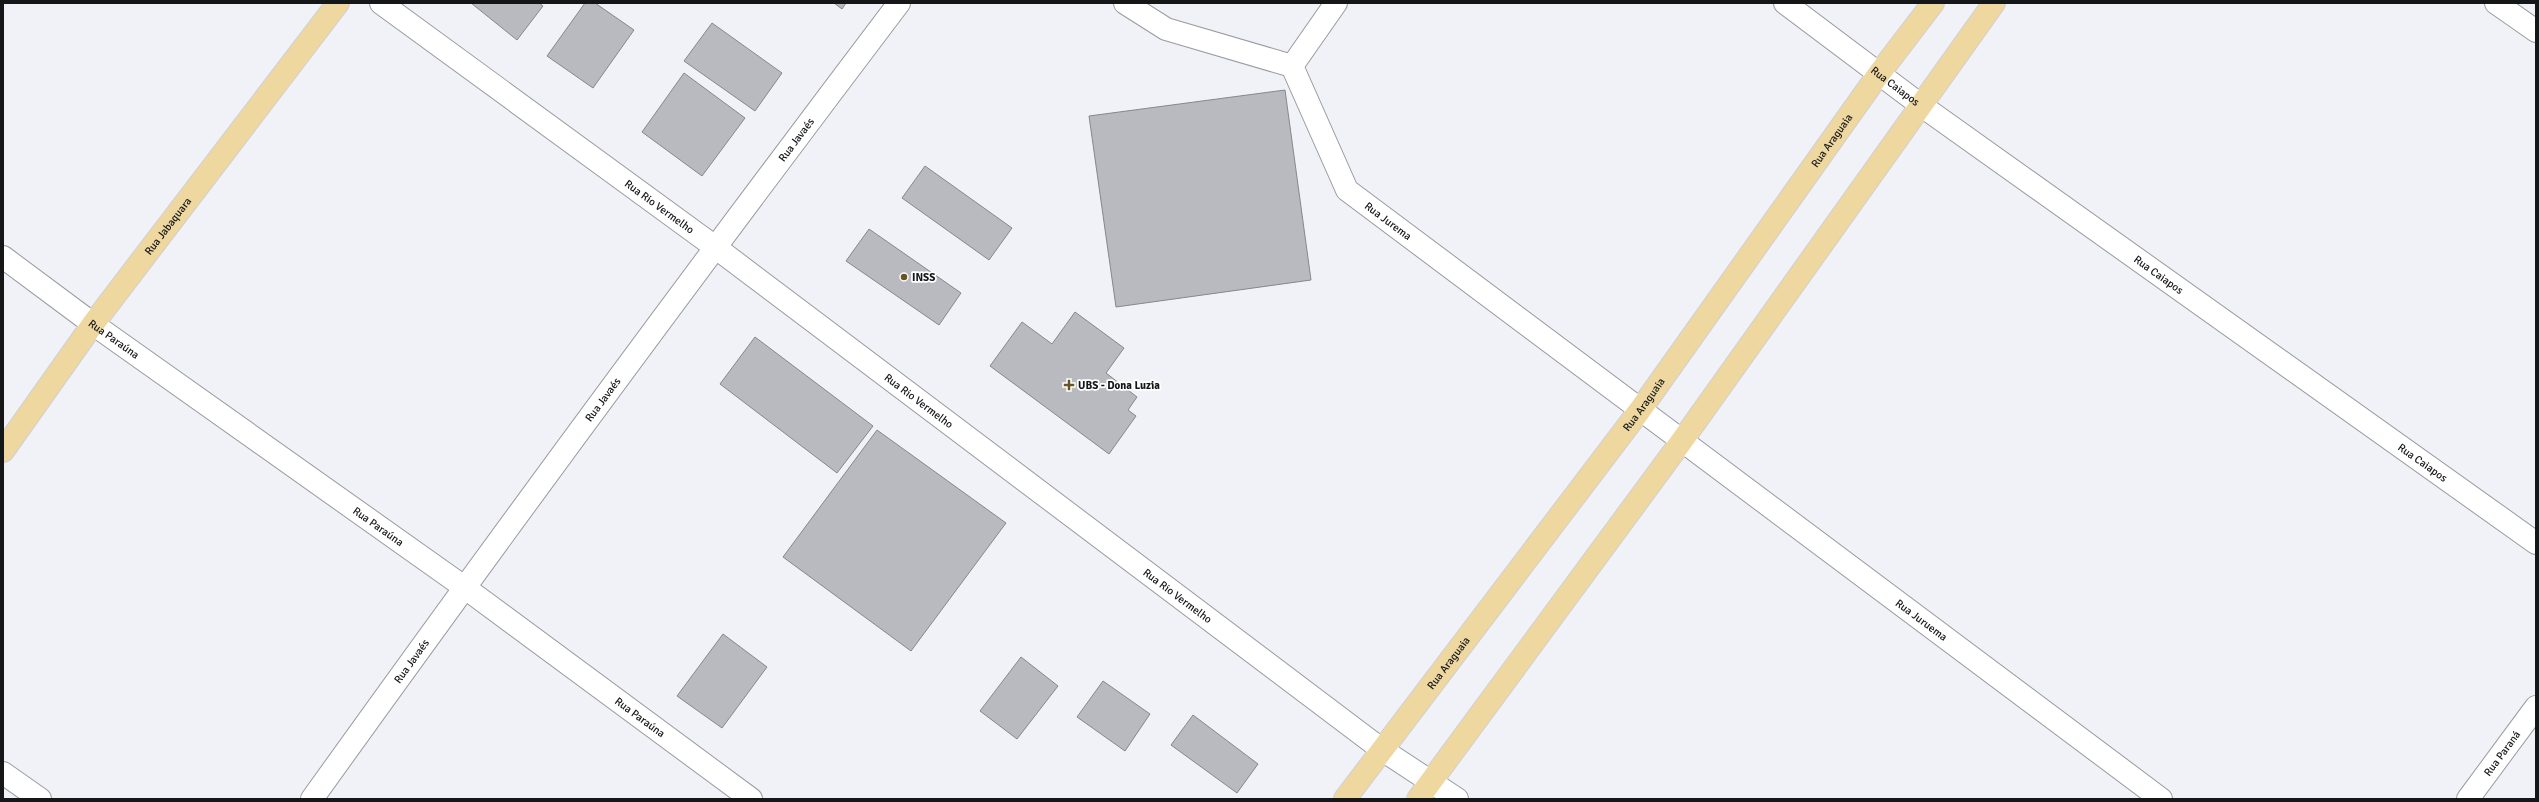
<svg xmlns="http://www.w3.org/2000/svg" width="2539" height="802" font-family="Signika,sans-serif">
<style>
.building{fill:#b8babf;stroke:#85878c}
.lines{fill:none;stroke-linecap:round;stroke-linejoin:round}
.minor-casing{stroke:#999ba0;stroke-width:24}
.major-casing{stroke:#d0d0d1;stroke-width:24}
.minor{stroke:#fff;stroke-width:22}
.major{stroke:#efd7a0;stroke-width:22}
.poi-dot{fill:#695423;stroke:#fff;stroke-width:1.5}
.labels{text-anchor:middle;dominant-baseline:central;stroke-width:3.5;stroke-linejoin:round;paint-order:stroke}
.street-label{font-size:11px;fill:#151618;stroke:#fff}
.poi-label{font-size:11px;font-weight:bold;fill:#151618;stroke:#fff;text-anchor:start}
</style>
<rect width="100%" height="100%" fill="#f0f2f8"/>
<!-- building -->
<path class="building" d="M471,3h68l4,3 -26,34z
M585,3h10l39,27 -41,58 -46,-32z
M834,3h12l-4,6z
M712,23l70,50 -27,38 -71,-50z
M684,73l61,45 -43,58 -60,-44z
M1285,90l26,190 -195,27 -27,-191z
M925,166l87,62 -23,32 -87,-62z
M869,229l92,64 -22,32 -93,-64z
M1075,312l49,36 -18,25 31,24 -9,13 8,6 -27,38 -119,-88 32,-44 30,22z
M755,337l118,89 -36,47 -117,-89z
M877,430l129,93 -95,128 -128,-94z
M723,634l44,33 -45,61 -45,-32z
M1021,657l37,29 -41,53 -37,-28z
M1103,681l47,33 -25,37 -48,-34z
M1193,715l65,49 -21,29 -66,-48z"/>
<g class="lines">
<!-- minor casing -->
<g class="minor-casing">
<g id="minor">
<path id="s1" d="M381,3l334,244 666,502 76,50"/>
<path id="s2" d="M1125,3l41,26 126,37 55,124 814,609"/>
<path id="s3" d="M1785,3l137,103 614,437"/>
<path d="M2496,3l40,28"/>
<path d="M1292,66l44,-63"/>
<path id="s4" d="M3,257l90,67 371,263 287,212"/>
<path d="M3,773l37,26"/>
<path id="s5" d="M312,799c192,-268 388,-533 587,-796"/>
<path id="s6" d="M2468,799l68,-92"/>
</g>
</g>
<!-- major casing -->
<g class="major-casing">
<g id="major">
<path id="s7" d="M3,451l90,-127 245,-321"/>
<path id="s8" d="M1345,799l295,-389 238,-335 55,-72"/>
<path d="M1418,799l263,-357 313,-439"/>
</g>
</g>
<!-- minor -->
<use href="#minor" class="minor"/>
<!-- major -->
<use href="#major" class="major"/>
</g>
<!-- markers -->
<g class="poi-dot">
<circle cx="904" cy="277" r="4"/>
<path d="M1067 379h4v4h4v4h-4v4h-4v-4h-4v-4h4z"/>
</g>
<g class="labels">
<!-- street labels -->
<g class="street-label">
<text stroke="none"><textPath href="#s3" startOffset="138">Rua Caiapos</textPath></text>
<text stroke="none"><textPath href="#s5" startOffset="818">Rua Javaés</textPath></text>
<text stroke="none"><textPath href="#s8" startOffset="819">Rua Araguaia</textPath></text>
<text stroke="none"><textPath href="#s1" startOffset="345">Rua Rio Vermelho</textPath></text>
<text stroke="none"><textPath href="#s2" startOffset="367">Rua Jurema</textPath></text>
<text stroke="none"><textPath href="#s7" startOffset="279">Rua Jabaquara</textPath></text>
<text stroke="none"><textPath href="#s3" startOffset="462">Rua Caiapos</textPath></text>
<text stroke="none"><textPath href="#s4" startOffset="138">Rua Paraúna</textPath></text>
<text stroke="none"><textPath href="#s5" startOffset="494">Rua Javaés</textPath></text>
<text stroke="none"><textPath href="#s1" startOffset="669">Rua Rio Vermelho</textPath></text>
<text stroke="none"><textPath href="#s8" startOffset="495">Rua Araguaia</textPath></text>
<text stroke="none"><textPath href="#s3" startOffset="786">Rua Caiapos</textPath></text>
<text stroke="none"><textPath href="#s4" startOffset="462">Rua Paraúna</textPath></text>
<text stroke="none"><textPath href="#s1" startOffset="993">Rua Rio Vermelho</textPath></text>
<text stroke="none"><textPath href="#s2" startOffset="1033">Rua Juruema</textPath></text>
<text stroke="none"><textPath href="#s5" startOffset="170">Rua Javaés</textPath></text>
<text stroke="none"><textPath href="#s8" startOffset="171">Rua Araguaia</textPath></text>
<text stroke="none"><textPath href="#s4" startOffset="786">Rua Paraúna</textPath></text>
<text stroke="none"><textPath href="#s6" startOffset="57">Rua Paraná</textPath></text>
</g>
<!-- poi labels -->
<g class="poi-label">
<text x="912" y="277">INSS</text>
<text x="1078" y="385">UBS - Dona Luzia</text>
</g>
</g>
<!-- border -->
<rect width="2539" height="802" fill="none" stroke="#151618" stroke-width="8"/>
</svg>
